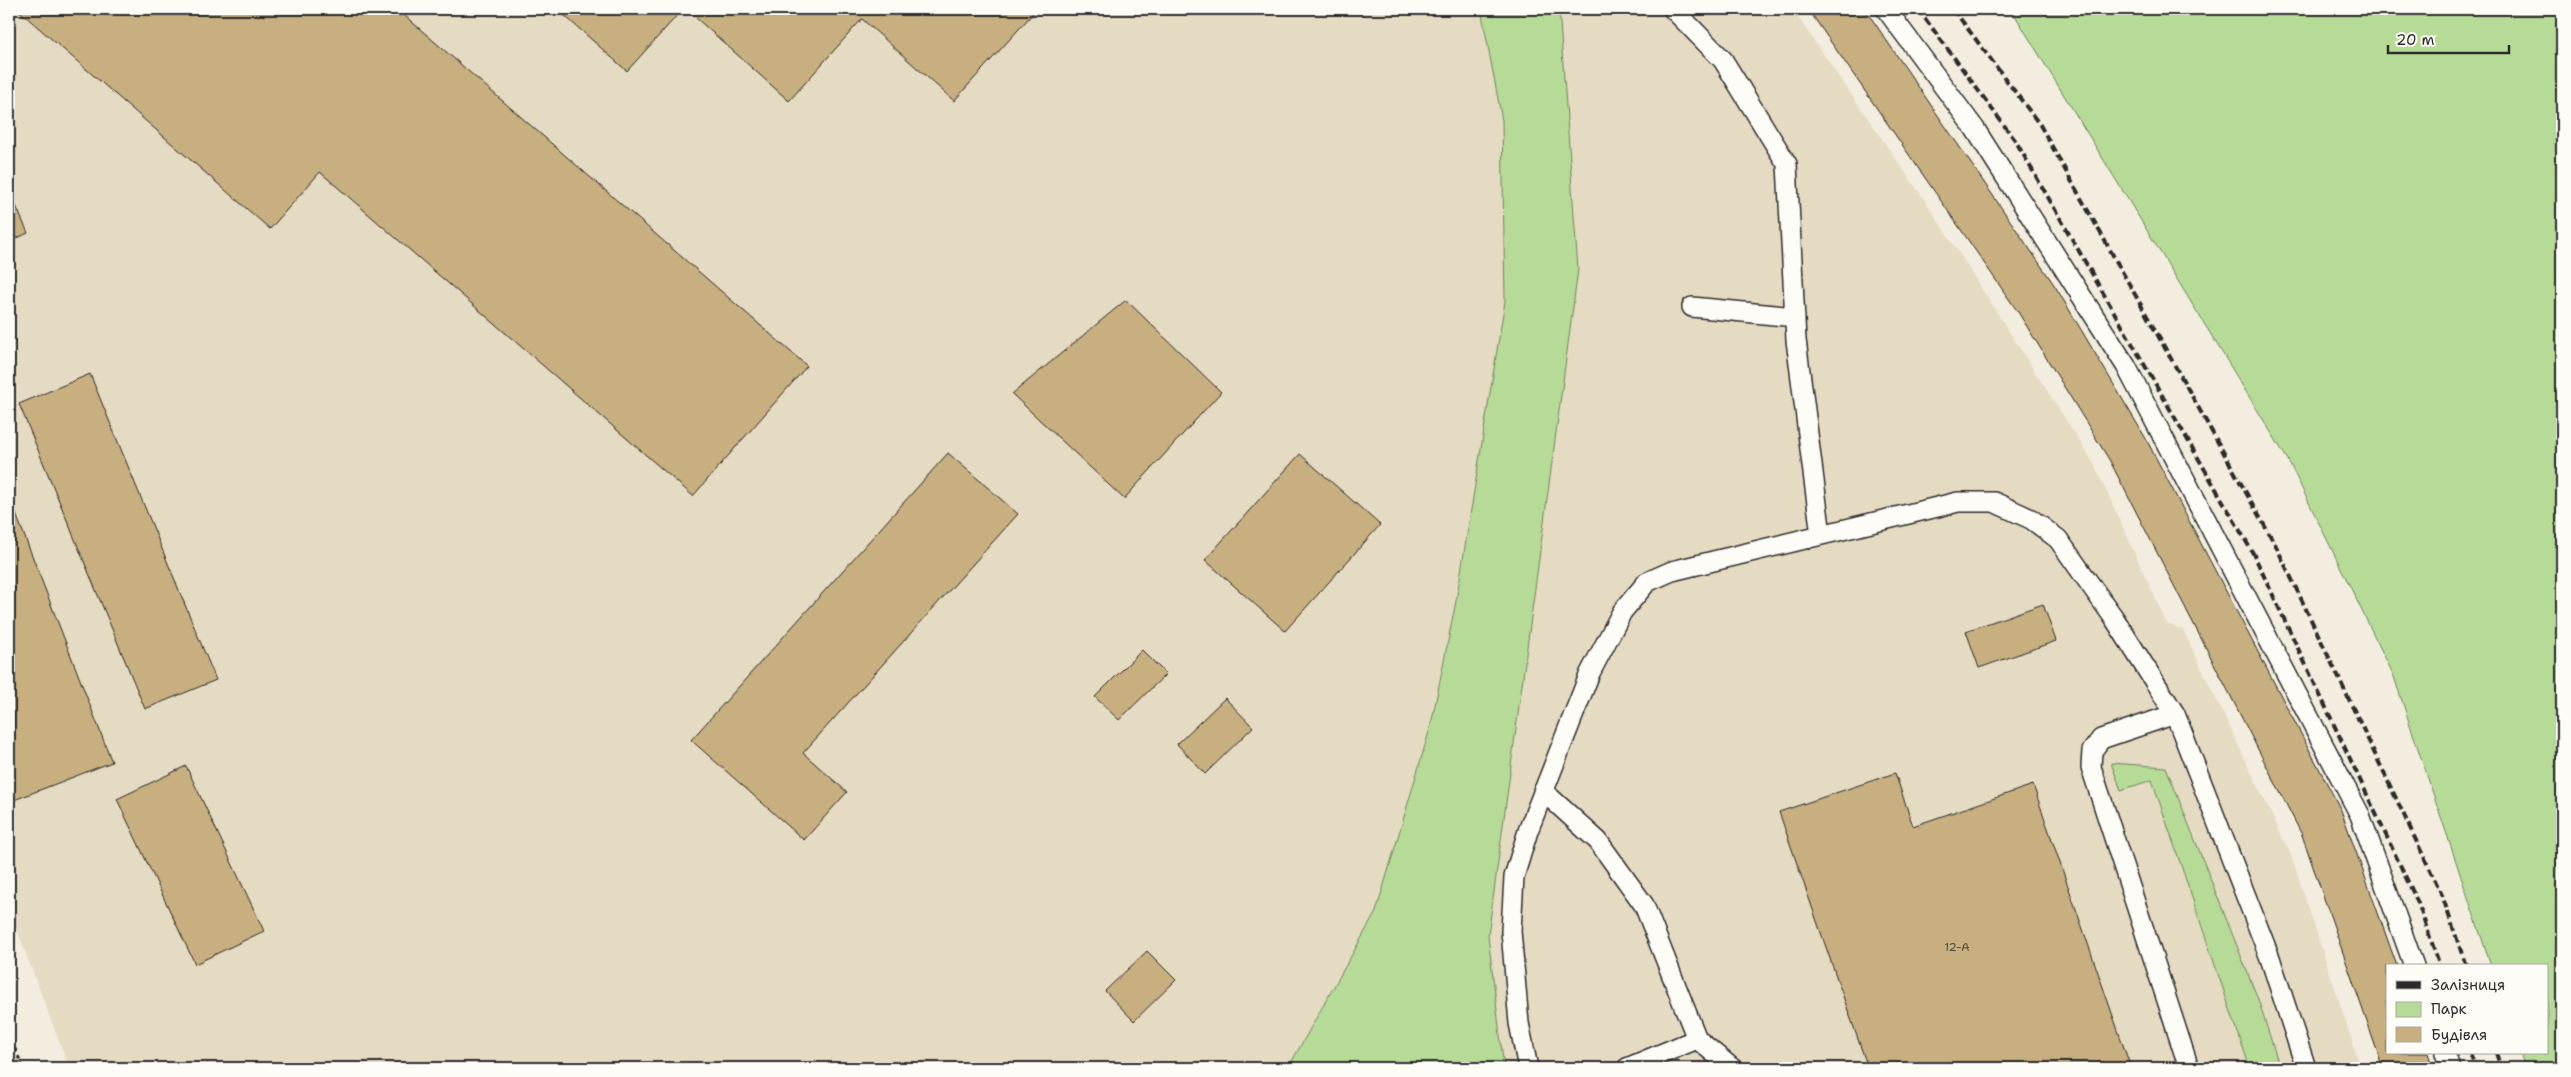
<svg xmlns="http://www.w3.org/2000/svg" width="2571" height="1077" font-family="'Shantell Sans',sans-serif">
<style>
.built{fill:#e5dac2}
.green{fill:#b6db96;stroke:#708360}
.building{fill:#c7af7f;stroke:#2b2b2b}
.lines{fill:none;stroke-linecap:round;stroke-linejoin:round}
.lane-casing{stroke:#2b2b2b;stroke-width:22}
.path{stroke:#2b2b2b;stroke-width:3;stroke-dasharray:4 4;stroke-linecap:butt}
.lane{stroke:#fdfcf7;stroke-width:19}
.rail{stroke:#2b2b2b;stroke-width:4;stroke-dasharray:8 4;stroke-linecap:butt}
.labels{text-anchor:middle;dominant-baseline:central;stroke-width:4.5;stroke-linejoin:round;paint-order:stroke}
.number-label{font-size:12px;fill:#524c40}
</style>
<rect width="100%" height="100%" fill="#f2eddf"/>
<filter id="ink" filterUnits="userSpaceOnUse"><feTurbulence type="fractalNoise" baseFrequency=".02" numOctaves="2"/><feDisplacementMap in="SourceGraphic" scale="10" xChannelSelector="R" yChannelSelector="G"/><feConvolveMatrix kernelMatrix="1 2 1 2 8 2 1 2 1" color-interpolation-filters="sRGB"/></filter>
<g filter="url(#ink)">
<!-- built -->
<path class="built" d="M9,9h1472l21,111 3,181 -48,295 -26,129 -55,187 -88,156h-1219l-60,-160z
M1559,9h233l138,199 164,256 73,160 16,6 108,225 70,213h-857l-16,-132 90,-666z"/>
<!-- green -->
<path class="green" d="M1481,9h78l19,261 -90,666 16,132h-216l88,-156 55,-187 26,-129 48,-295 -3,-181z
M2011,9h551v1059h-37l-5,-15h27v-87h-56l-98,-292 -105,-214z
M2111,763l55,4 92,232 22,69h-30l-98,-288 -31,10z"/>
<!-- building -->
<path class="building" d="M17,9h380l410,357 -114,130 -373,-324 -50,57z
M557,9h126l-56,62z
M686,9h351l-83,92 -92,-82 -73,82z
M1808,9h57l190,277 90,151 196,373 56,156h-10v87h41l5,15h-50l-81,-233 -192,-374 -92,-149z
M9,190l19,43 -19,9z
M1126,300l95,92 -97,107 -112,-105z
M90,374l126,306 -71,29 -126,-305z
M948,453l70,61 -215,239 44,39 -43,48 -113,-100z
M1300,454l80,71 -95,106 -80,-71z
M9,496l103,266 -103,40z
M2043,604l13,37 -77,27 -13,-37z
M1142,650l24,24 -47,46 -24,-23z
M1225,698l28,29 -48,47 -28,-30z
M186,766l78,165 -69,33 -78,-165z
M1895,773l18,53 120,-41 98,283h-263l-89,-256z
M1147,951l29,29 -42,41 -29,-30z"/>
<g class="lines">
<!-- lane casing -->
<g class="lane-casing">
<path id="lane" d="M1673,9l50,51 64,104 9,176 25,195
M1886,9l89,120 151,237 234,449 54,151
M1692,307l103,10
M1543,791l55,50 46,64 53,134 35,29
M2445,1053l5,15
M1528,1068l-9,-45 -8,-92 3,-54 14,-46 62,-158 32,-61 25,-30 25,-11 286,-69h36l37,17 27,20 56,79 61,96
M1627,1068l70,-29
M2189,1068l-98,-301 1,-16 9,-12 74,-25 95,244 36,110"/>
</g>
<!-- path -->
<path class="path" d="M9,1034l14,34"/>
<!-- lane -->
<use href="#lane" class="lane"/>
<!-- rail -->
<path class="rail" d="M1918,9l97,131 239,415 164,348 22,63
M1953,9l87,116 236,421 166,349 24,71
M2470,1053l6,15
M2496,1053l5,15"/>
</g>
</g>
<g class="labels">
<!-- number labels -->
<g class="number-label">
<text x="1957" y="947">12-А</text>
</g>
</g>
<!-- margin -->
<rect width="2571" height="1077" fill="none" stroke="#fdfcf7" stroke-width="30"/>
<rect x="15" y="15" width="2541" height="1047" fill="none" stroke="#2b2b2b" stroke-width="2" filter="url(#ink)"/>
<!-- legend -->
<rect x="2386" y="964" width="162" height="90" fill="#fdfcf7" stroke="#a9a8a5"/>
<rect x="2396" y="981" width="25" height="8" fill="#2b2b2b" stroke="#a9a8a5"/>
<text x="2431" y="990" font-size="15" fill="#2b2b2b">Залізниця</text>
<rect x="2396" y="1002" width="25" height="15" fill="#b6db96" stroke="#a9a8a5"/>
<text x="2431" y="1014" font-size="15" fill="#2b2b2b">Парк</text>
<rect x="2396" y="1027" width="25" height="15" fill="#c7af7f" stroke="#a9a8a5"/>
<text x="2431" y="1040" font-size="15" fill="#2b2b2b">Будівля</text>
<!-- scale -->
<path d="M2388 45v8h121v-8" fill="none" stroke="#2b2b2b" stroke-width="2.5"/>
<text x="2396" y="45" font-size="15" fill="#2b2b2b" stroke="#fdfcf7" stroke-width="4" paint-order="stroke">20 m</text>
</svg>
